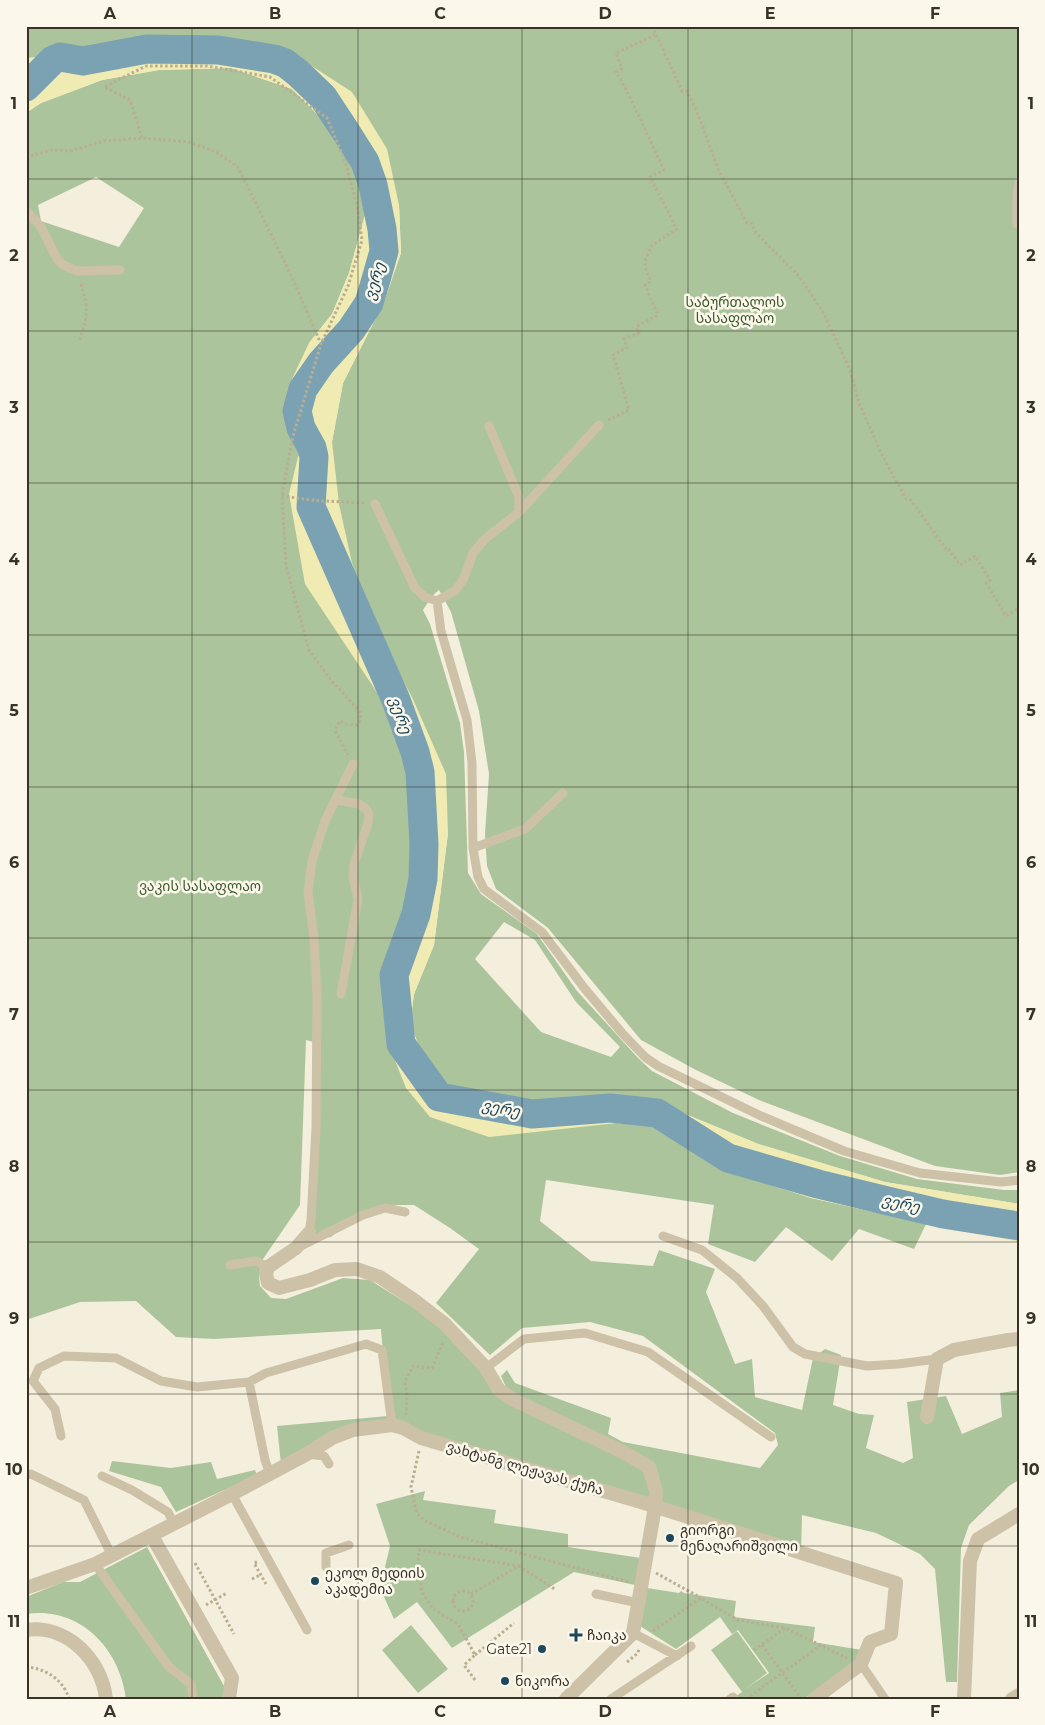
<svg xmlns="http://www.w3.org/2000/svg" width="1045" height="1725" font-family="Montserrat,'Noto Sans Georgian',sans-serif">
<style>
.green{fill:#acc49c;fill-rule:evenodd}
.sand{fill:#f0ebb2}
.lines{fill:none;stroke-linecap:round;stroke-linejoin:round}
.river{stroke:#7aa2b2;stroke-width:29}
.path{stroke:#b9ad92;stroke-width:3;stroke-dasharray:2.5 2.5;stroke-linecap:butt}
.service{stroke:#cdc2a8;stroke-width:9}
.minor{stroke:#cdc2a8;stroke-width:14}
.grid{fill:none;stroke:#393229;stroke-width:1;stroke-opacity:0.55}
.poi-dot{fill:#1c485d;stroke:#fbf7ea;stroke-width:2}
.labels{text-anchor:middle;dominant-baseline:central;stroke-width:5;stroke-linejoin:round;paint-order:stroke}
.park-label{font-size:14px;fill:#3c592b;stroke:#fbf7ea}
.street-label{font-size:14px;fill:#393229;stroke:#fbf7ea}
.poi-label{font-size:14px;fill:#393229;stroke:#fbf7ea;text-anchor:start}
.water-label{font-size:15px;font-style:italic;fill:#1c485d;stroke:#fbf7ea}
.neatline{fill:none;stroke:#393229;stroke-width:2}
.grid-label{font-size:16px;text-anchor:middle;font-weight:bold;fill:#393229}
</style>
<rect width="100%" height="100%" fill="#f4efdd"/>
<!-- green -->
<path class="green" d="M26,26h993v1146l-19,3 -65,-9 -176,-66 -63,-30 -55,-30 -93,-112 -52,-39 -9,-23 -2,-32 4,-60 -10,-63 -28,-99 -12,-22 -7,6 -9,14 7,14 30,99 4,29 4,121 13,21 56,40 40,57 61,67 14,13 81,42 107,43 77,23 87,11h15v14l-134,-22 -124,-37 -110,-45 -16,-1 -98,8 -56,-6 -39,-14 -18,-29 -14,-34 4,-30 20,-49 14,-112 -52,-99 14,33 4,73 -6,73 -22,58 20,117 211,35 36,3 87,49 71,23 115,26 -12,25 -55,-20 -27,32 -46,-34 -31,35 -47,-18 6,-39 -168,-25 -6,41 51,40 62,5 6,-16 56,19 -9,23 29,72 17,-5 3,38 47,13 11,-52 12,-9 16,6 -8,50 26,9 15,1 -8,33 37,15 10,-5 -6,-56 39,-6 16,38 40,-17 -2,-24 19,-3v90l-10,6 -40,39 -8,23 -4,134h-11l-11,-113 -15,-15 -44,-21 -74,-18 -1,39 -141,-49 -5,-35 -138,-75 -11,-8 -5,-11 6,-6 8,13 96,35 -3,16 15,8 137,26 18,-23 -3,-12 -132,-97 -53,-14 -68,6 -32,27 -54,-52 43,-54 -29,-21 -36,-23h-33l-28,15 -22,17 -21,3 7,-197 -11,-3 -6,165 -39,57 -2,14 1,10 11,12 15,1 57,-21 27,2 57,36 56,53 12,21 151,79 5,34 -249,-74 -67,6 -54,29 -4,-38 111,-10 -7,-87 -167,10 -38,-2 -40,-36 -56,1 -54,18v-1207l15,-10 61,-23 57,-10 72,-2 61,21 54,54 23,57 -20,73 -17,41 -23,29 23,99 11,-59 41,-81 17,-49 -2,-48 -98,-146 -95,-13h-55l-68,9 -57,3zM96,177l48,31 -25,39 -78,-26 -3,-16zM504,922l31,18 41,62 44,45 -9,10 -70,-25 -66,-73z
M112,1461l59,7 40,-6 6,17 38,-9 2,5 -81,37 -15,-25 -52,-16z
M425,1491l-2,9 73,10 -2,13 74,11v13l73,11 -6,27 -61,-13 -122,76 -35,-46 -23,17 -14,-31 10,-42 -14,-42z
M147,1547l77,139 1,13h-99c-6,-51 -47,-93 -100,-85v-17l37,-15h17z
M647,1588l32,5 2,-2 3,2 52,8 -2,16 81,10 -2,15 55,9 -64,48h-72l10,-7 -31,-42 26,-19 30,42 -22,16 24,-16 -31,-43 -6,4 -12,-17 -44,32 -36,-23z
M411,1625l37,44 -30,24 -36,-43z"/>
<!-- sand -->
<path class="sand" d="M150,46h56l95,13 51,33 35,57 12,56 2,48 -17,49 -41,81 -11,59 7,62 13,59 27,74 33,60 34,77 2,59 -14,112 -20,49 -4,30 14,34 18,29 39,14 56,6 98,-8 16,1 104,43 130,39 134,22v38l-54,-10 -154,-34 -71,-23 -87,-49 -36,-3 -128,14 -59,-20 -24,-29 -18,-45 -2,-72 22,-58 6,-73 -4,-73 -28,-67 -77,-116 -16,-90 9,-37 10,-18 -11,-32 -5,-28 17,-36 23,-29 17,-41 20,-72 -23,-58 -54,-54 -61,-21 -72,2 -57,10 -61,23 -15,10v-55l57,-3z"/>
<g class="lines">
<!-- river -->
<path class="river" d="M26,87l27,-27 7,-3 23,4 64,-12 71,1 56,9 11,4 13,10 25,24 23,35 19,30 8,23 9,44 2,22 -7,25 -8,27 -18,27 -30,33 -18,26 -6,22 4,17 11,20 2,9 -3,50 85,193 19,52 5,20 4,72 -1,35 -7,35 -22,61 7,69 38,53 93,17 78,-6 47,5 71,45 90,26 74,18 51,12 76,12"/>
<!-- path -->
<path class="path" d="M652,26l30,65h5l13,28 18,50 29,54h4l5,10 43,43 24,36 27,58 9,33 23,52 24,44h4l36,50 2,-1 12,17 15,-9 15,24 -4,3 20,33 13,-8
M142,138l-12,-38 -26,-13 42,-21h61l63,11 57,41 18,43 12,44 5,35 -14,46 -27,58
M26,157l26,-7 18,1 34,-10 38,-3 47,4 27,10 22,15 53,108 30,69 -28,92 -11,59 4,71 23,84 22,30 30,33 -1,7 -3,5 -11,-1 -6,-3 -5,9 13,25
M80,340c8,-29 9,-30 0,-59
M608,420l21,-10 -16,-55 14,-7 -3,-9 15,-6 -3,-6 22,-12 -13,-30 6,-4 -5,-10 -1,-10 7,-16 25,-16 -27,-52 14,-7c-16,-33 -29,-66 -48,-98l6,-3 -6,-16 39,-18
M282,495c27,7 56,6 84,8
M406,1415l1,-19 -2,-15 8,-15 19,2 11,-26
M419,1451l-8,36 6,27 7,6 36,17 169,45
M257,1562l-3,1 12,21
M195,1563l39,71
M656,1573l45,25
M252,1579l8,-4
M453 1601a10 10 0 1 1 20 0a10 10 0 1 1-20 0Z
M471,1594l48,-28 37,24
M206,1605l21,-12
M653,1631l48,-33 37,22 47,8
M762,1645l38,52
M754,1650l31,-22 62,30
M475,1655l39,-32
M627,1662l11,-9 1,-5
M26,1667c19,1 38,13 43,32
M475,1680l-11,-15 11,-10 -17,-31 -25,-15 -11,-17 -4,-29 1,-13 100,16
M746,1699l75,-54"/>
<!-- service -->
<path class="service" d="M26,210l15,17 16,32 6,6 14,6 43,-1
M1017,224v-28l2,-14
M489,426l30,71v15
M375,504l40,84 10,9 12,4 19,-11 8,-12 9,-25 12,-14 34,-27 80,-87
M437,601l4,30 26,89 5,43 1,85 5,29 6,12 58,43 43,57 37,44 23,24 13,9 103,50 83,35 76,22 81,9 18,-2
M336,800l23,4 7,5 3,5 -1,9 -14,41 -1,13 5,22 -17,95
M473,848l52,-19 38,-36
M309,1233l2,-13 5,-92 1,-133 -3,-57 -6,-45 4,-32 13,-40 28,-57
M663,1236l39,14 35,28 26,28 30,41 12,7 62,12 31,-2 39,-5
M301,1246l62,-31 22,-7 20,4
M230,1265l26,-4 12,6
M486,1368l38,-29 61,-6 63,19 123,85
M249,1382l17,-9 100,-29 16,6 10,75
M61,1436l-6,-27 -22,-28 6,-13 25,-12 52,2 45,23 36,6 52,-5 16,78 5,14
M307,1454l17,2 5,8
M26,1475l5,-1 53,26 28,56
M102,1476l30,14 36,22 6,12
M232,1494l75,136
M95,1564l74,103 22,17 2,15
M326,1567v-14l23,-8
M596,1594l43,9
M633,1633l44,23
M861,1664l24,35
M611,1699l80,-53
M730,1699l3,-2"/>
<!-- minor -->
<path class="minor" d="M309,1233l-13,15 -28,19 -2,7 2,9 11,5 31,-8 25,-10 22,-1 23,8 34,23 31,24 41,44 13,22 15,10 109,52 26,15 7,24 -1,16 -22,126 -67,66
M927,1417l10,-58 17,-9 54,-10 11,-1
M152,1536l80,142 -3,21
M26,1588l69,-24 137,-70 75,-40 25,-16 21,-8 39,-5 11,3 18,10 220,64 255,81 -5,51 -21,8 -9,22 -47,35
M26,1630c41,-6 76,30 80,69
M964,1699l6,-138 8,-22 41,-25
M1012,1699l7,-4"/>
</g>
<!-- grid -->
<path class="grid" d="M192,26v1673M358,26v1673M522,26v1673M688,26v1673M852,26v1673M26,179h993M26,331h993M26,483h993M26,635h993M26,787h993M26,938h993M26,1090h993M26,1242h993M26,1394h993M26,1546h993"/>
<!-- markers -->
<g class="poi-dot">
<circle cx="670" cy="1538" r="5"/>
<circle cx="315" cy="1581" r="5"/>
<path d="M573.5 1627.5h5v5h5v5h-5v5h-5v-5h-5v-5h5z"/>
<circle cx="542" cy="1649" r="5"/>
<circle cx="505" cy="1681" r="5"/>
</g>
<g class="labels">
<!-- park labels -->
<g class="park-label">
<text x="735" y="302">საბურთალოს<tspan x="735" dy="16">სასაფლაო</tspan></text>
<text x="200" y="886">ვაკის სასაფლაო</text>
</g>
<!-- street labels -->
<g class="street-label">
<text transform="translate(525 1468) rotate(16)">ვახტანგ ლეჟავას ქუჩა</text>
</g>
<!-- poi labels -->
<g class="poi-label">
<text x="680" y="1530">გიორგი<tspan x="680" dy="16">მენაღარიშვილი</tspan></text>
<text x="325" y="1573">ეკოლ მედიის<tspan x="325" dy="16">აკადემია</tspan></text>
<text x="587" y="1635">ჩაიკა</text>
<text x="532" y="1649" text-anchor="end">Gate21</text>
<text x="515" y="1681">ნიკორა</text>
</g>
<!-- water labels -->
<g class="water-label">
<text transform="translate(374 281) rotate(-73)">ვერე</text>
<text transform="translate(401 715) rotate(70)">ვერე</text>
<text transform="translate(501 1108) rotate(10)">ვერე</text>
<text transform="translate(901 1203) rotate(12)">ვერე</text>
</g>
</g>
<!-- border -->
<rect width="1045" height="1725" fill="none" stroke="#fbf7ea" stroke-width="55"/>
<rect x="28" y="28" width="990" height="1670" class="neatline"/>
<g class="grid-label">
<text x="110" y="19">A</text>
<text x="275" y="19">B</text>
<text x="440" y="19">C</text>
<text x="605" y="19">D</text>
<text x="770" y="19">E</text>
<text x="935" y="19">F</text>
<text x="14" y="109">1</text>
<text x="1031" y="109">1</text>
<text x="14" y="261">2</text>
<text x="1031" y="261">2</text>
<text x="14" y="413">3</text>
<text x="1031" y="413">3</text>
<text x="14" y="565">4</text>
<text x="1031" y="565">4</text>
<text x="14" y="716">5</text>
<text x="1031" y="716">5</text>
<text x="14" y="868">6</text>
<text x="1031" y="868">6</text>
<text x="14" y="1020">7</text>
<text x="1031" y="1020">7</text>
<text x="14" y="1172">8</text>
<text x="1031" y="1172">8</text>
<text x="14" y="1324">9</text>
<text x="1031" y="1324">9</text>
<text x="14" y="1475">10</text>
<text x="1031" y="1475">10</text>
<text x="14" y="1627">11</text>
<text x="1031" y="1627">11</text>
<text x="110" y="1717">A</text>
<text x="275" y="1717">B</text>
<text x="440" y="1717">C</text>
<text x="605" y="1717">D</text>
<text x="770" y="1717">E</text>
<text x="935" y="1717">F</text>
</g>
</svg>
